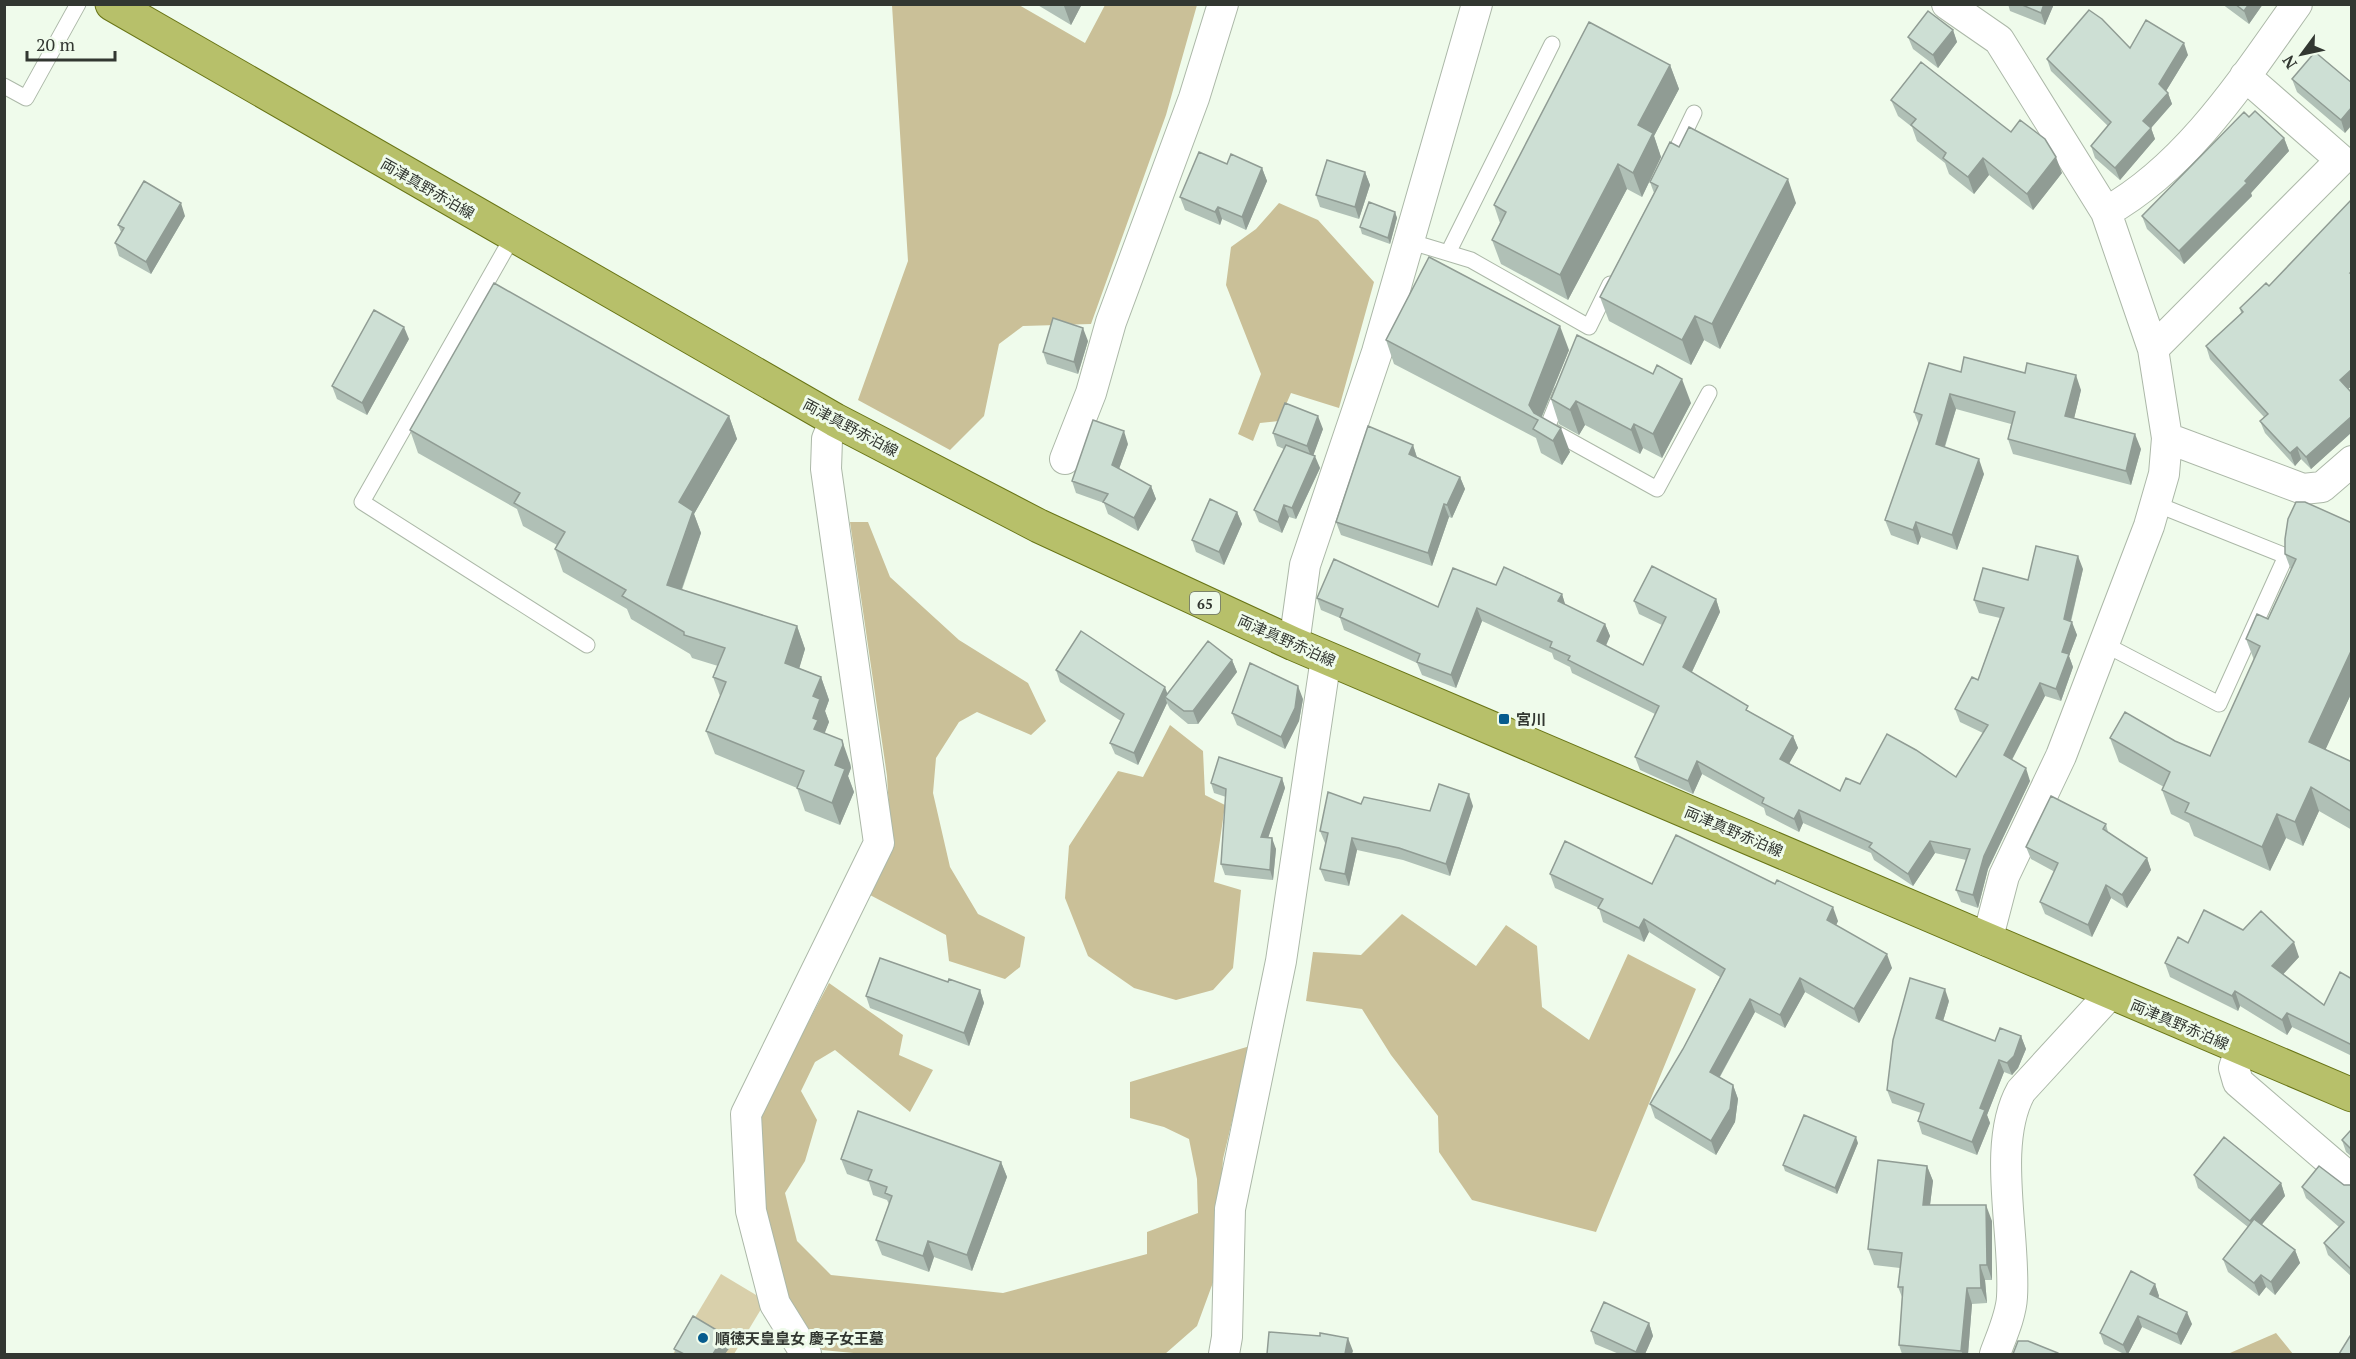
<svg xmlns="http://www.w3.org/2000/svg" width="2356" height="1359" font-family="'PT Serif','Noto Sans JP',serif">
<style>
.green{fill:#d9d0ab}
.forest{fill:#cac098}
.lines{fill:none;stroke-linecap:round;stroke-linejoin:round}
.lane-casing{stroke:#acb8a8;stroke-width:17}
.street-casing{stroke:#acb8a8;stroke-width:32}
.primary-casing{stroke:#697516;stroke-width:35}
.lane{stroke:#fff;stroke-width:15}
.street{stroke:#fff;stroke-width:30}
.primary{stroke:#b7c06a;stroke-width:33}
.wall{fill:#b0c0b6}
.shaded-wall{fill:#909c94}
.building{fill:#cddfd4;stroke:#909c94;stroke-width:1.5}
.poi-dot{fill:#055b8d;stroke:#effbeb;stroke-width:2}
.labels{text-anchor:middle;dominant-baseline:central;stroke-width:6;stroke-linejoin:round;paint-order:stroke}
.shield{fill:#effbeb;stroke:#6b7269;stroke-width:1.5}
.shield-label{font-size:14px;font-weight:bold;fill:#323731}
.street-label{font-size:15px;fill:#323731;stroke:#effbeb}
.poi-label{font-size:15px;font-weight:bold;fill:#323731;stroke:#effbeb;text-anchor:start}
</style>
<rect width="100%" height="100%" fill="#effbeb"/>
<!-- green -->
<path class="green" d="M721,1274l45,27 -32,53h-61z"/>
<!-- forest -->
<path class="forest" d="M892,5h127l66,38 20,-38h92l-31,110 -75,209 -68,2 -24,18 -15,72 -34,34 -92,-50 50,-139z
M1279,203l39,17 56,62 -35,126 -48,-15 -12,28 -19,2 -7,18 -15,-7 23,-60 -35,-89 5,-38 25,-18z
M850,522h18l22,55 69,63 69,43 18,38 -15,14 -54,-23 -18,10 -23,36 -3,35 17,74 28,47 47,23 -5,30 -15,12 -56,-18 -3,-26 -76,-40 21,-53 -4,-66z
M1170,725l33,26 2,44 20,10 -11,77 27,8 -8,78 -20,22 -37,10 -42,-12 -46,-32 -23,-58 4,-52 49,-75 25,6z
M1402,914l74,52 30,-41 31,21 5,61 47,33 39,-86 68,35 -100,243 -124,-32 -33,-48 -1,-36 -47,-61 -29,-46 -56,-8 7,-49 48,3z
M829,983l74,52 -4,20 34,15 -23,42 -75,-62 -20,12 -14,29 16,29 -12,41 -20,32 12,48 34,34 172,18 144,-39v-22l51,-19 -1,-34 -8,-40 -25,-12 -34,-9v-36l120,-36 -27,113 -8,118 -18,49 -32,28h-301l-42,-4 -37,-49 -23,-93v-99z
M2276,1333l17,21h-79l16,-1z"/>
<g class="lines">
<!-- lane casing -->
<g class="lane-casing">
<path id="lane" d="M4,86l22,12 52,-94
M1670,163l24,-50
M513,236l-151,266 225,143
M1408,241l63,19 118,67 21,-43
M1448,253l104,-209
M1561,393l-14,35 110,61 52,-96
M2104,644l115,60 67,-148 -130,-52"/>
</g>
<!-- street casing -->
<g class="street-casing">
<path id="street" d="M1947,4l52,36 107,172 47,137 14,89 -3,36 -15,52 -88,230 -57,120 -17,65
M2106,212c82,-46 137,-132 191,-208
M2153,349l188,-189 -96,-84
M2167,438l136,51 19,-2 30,-26
M1065,459l26,-66 20,-71 83,-224 29,-94
M1294,644l11,-79 72,-213 100,-348
M2240,1049l-6,19 4,14 114,98
M806,1354l-31,-50 -24,-93 -5,-97 133,-271 -53,-374 1,-30 8,-19
M1224,1354l3,-17 3,-128 51,-248 45,-303
M1995,1354c6,-17 16,-38 17,-57 4,-62 -21,-152 9,-206l89,-97"/>
</g>
<!-- primary casing -->
<g class="primary-casing">
<path id="primary" d="M112,4l723,416 204,106 255,118 1058,451"/>
</g>
<!-- lane -->
<use href="#lane" class="lane"/>
<!-- street -->
<use href="#street" class="street"/>
<!-- primary -->
<use href="#primary" class="primary"/>
</g>
<!-- wall -->
<path class="wall" d="M1036,4h46l-11,21z
M2008,4h46l-9,21 -35,-14z
M2222,4h41l-14,20z
M1953,30l4,12 -19,26 -25,-19 -5,-12z
M2130,48l58,7 -22,36 2,2 4,11 -21,24 4,11 -35,41 -25,-22 -4,-12 17,-20 -57,-55 -4,-12z
M1670,65l9,24 -25,47 7,21 -19,40 -15,-8 -59,111 -67,-36 -9,-24 8,-17 -6,-18z
M2292,79l60,4 -7,50 -48,-41z
M1891,100l171,73 -29,37 -44,-35 -15,19 -25,-20 -4,-11 -28,-22 -5,-14 -14,-11z
M2249,117l35,21 5,13 -38,42 1,3 -68,68 -37,-35 -5,-13z
M1679,147l117,56 -76,146 -16,-9 -13,25 -82,-44 -9,-24 54,-104 -4,-11z
M1227,164l35,4 5,13 -21,49 -24,-11 -2,6 -35,-15 -5,-13z
M1365,172l5,13 -11,34 -39,-12 -4,-12z
M2351,200l1,186 -4,3 4,4v39l-41,37 -10,-10 -6,7 -30,-33 -5,-12 4,-4 -54,-58 -4,-13 35,-33 -1,-5 29,-22z
M1395,212l2,6 -7,26 -28,-10 -2,-7z
M185,216l-34,58 -32,-18 -4,-13 6,-11 -3,-7z
M409,339l-42,76 -30,-16 -5,-13z
M1386,340l183,10 -27,67 28,35 -8,13 -21,-12 -5,-15 -142,-74z
M1088,341l-10,33 -31,-10 -4,-12z
M1961,372l120,18 -7,28 67,31 -10,36 -118,-31 -5,-15 3,-15 -55,-15 -11,38 39,27 -27,76 -36,-13 -3,8 -27,-10 -6,-15 34,-95 -5,-13z
M1551,399l140,4 -29,55 -19,-10 -3,6 -55,-29 -6,10 -20,-11z
M729,416l8,23 -43,75 7,19 -19,57 115,36 8,23 -6,19 22,9 8,23 -4,11 4,11 -5,11 26,30 1,5 -3,8 6,16 -14,33 -35,-14 -8,-23 -82,-34 -9,-23 14,-35 -7,-19 5,-11 -26,-8 -2,-4 -59,-35 -4,-10 -64,-37 -8,-23 2,-4 -34,-19 -6,-17 -99,-56 -8,-23z
M1323,429l-10,26 7,13 -24,51 -7,-2 -7,16 -23,-11 -5,-12 30,-61 -7,-3 -4,-13z
M1128,444l-9,25 32,17 5,13 -18,32 -30,-17 -4,-11 -28,-10 -4,-12z
M1413,445l4,12 43,20 5,12 -13,29 -3,-1 -17,49 -91,-31 -5,-13z
M1237,512l5,12 -18,41 -28,-13 -4,-12z
M2352,523v169l-27,57 25,12 2,-2v71l-33,-19 -16,35 -17,-8 -16,33 -76,-35 -5,-13 -18,-9 -9,-24 2,-3 -45,-25 -9,-24 65,3 35,15 44,-96 -8,-21 22,-20 23,-49 -6,-16z
M2083,569l-12,53 6,13 -8,21 4,11 -12,34 -16,-5 -33,64 18,21 -42,88 -10,39 -17,-6 -5,-12 10,-30 -31,-7 -22,33 -39,-26 -3,-7 -68,-30 -4,9 -33,-17 -2,-7 -62,-34 -9,20 -53,-24 -5,-13 20,-43 -83,-41 -2,-6 -16,-8 -2,-6 -70,-32 -26,67 -34,-13 -5,-12 -73,-33 -4,-12 -19,-8 -4,-12 121,9 58,-22 66,9 3,11 40,19 5,12 -4,10 37,19 19,-40 -23,-11 -5,-13 82,-2 4,13 -28,60 58,40 43,24 5,12 -9,15 51,28 20,-7 96,-7 27,-44 -23,-11 -5,-13 23,-29 22,-62 -21,-5 -5,-13 54,-20z
M1232,660l5,12 -39,52h-10l-18,-15 -3,-6 -29,62 -23,-11 -5,-11 11,-22 -61,-39 -4,-12 112,23z
M1303,699l-4,22 -14,28 -48,-24 -5,-12z
M1282,778l3,10 -17,50 8,11 -3,31 -48,-5 -4,-11 5,-67 -12,-4 -3,-10z
M1361,804l69,7 43,-5 -23,70 -47,-16 -46,-10 -8,36 -24,-5 -5,-12 6,-26h-1l-5,-12z
M2106,824l2,8 39,26 4,12 -24,38 -16,-10 -19,39 -47,-23 -5,-12 15,-30 -24,-13 -5,-12z
M1550,874l102,10 186,37 -2,4 56,43 -33,55 -54,-31 -20,36 -30,-16 -35,65 13,8 5,14 -3,23 -19,33 -61,-37 -5,-14 33,-55 37,-72 -71,-45 -5,10 -41,-20 -4,-14 -44,-20z
M2243,930l56,27 -16,17 41,31 28,-26v77l-60,-29 -5,8 -47,-29 -2,5 -68,-34 -5,-14 23,-20z
M948,982l32,8 4,13 -15,43 -99,-38 -4,-12z
M1949,1001l-6,20 52,20 26,-5 5,13 -8,19 -6,7 -8,-3 -17,43 3,8 -13,32 -55,-21 -4,-13 3,-8 -29,-10 -5,-13z
M2352,1133v24l-6,-5 -4,-12z
M1858,1143l-21,51 -52,-23 -2,-6z
M841,1159l160,3 6,15 -35,94 -38,-14 -5,15 -47,-17 -6,-15 13,-36 -2,-4 -14,-5 -4,-13 -22,-8z
M1927,1166l6,15 -3,24 62,16v59h-7l2,23 -15,1 -4,50h-66l-3,-9 3,-48 -4,-10 2,-19 -26,-3 -6,-16z
M2194,1175l87,8 4,13 -23,28 33,26 5,13 -25,32 -9,-8 -7,9 -31,-24 -5,-13 25,-32 -50,-39z
M2352,1185v92l-24,-22 -4,-12 15,-16 -33,-29 -4,-11z
M2155,1284l4,12 -1,2 34,26 -11,21 -39,-18 -14,27h-4l-20,-10 -4,-11z
M1649,1323l4,13 -8,18h-26l-24,-10 -4,-13z
M730,1347l-5,7h-49l-2,-5z"/>
<!-- shaded-wall -->
<path class="shaded-wall" d="M1065,4h17l-11,21 -7,-19z
M2044,4h10l-9,21 -4,-12z
M2249,4h14l-14,20 -5,-13z
M1953,30l4,12 -19,26 -5,-13z
M2184,43l4,12 -25,41 -4,-12z
M1670,65l9,24 -25,47 7,21 -19,40 -9,-24 5,-48z
M2168,93l4,11 -21,24 4,11 -35,41 -5,-12 28,-47z
M2352,107v18l-7,8 -4,-13z
M2284,138l5,13 -38,42 1,3 -68,68 -5,-13z
M2056,157l6,16 -29,37 -6,-16z
M1983,158l6,17 -15,19 -6,-17z
M1618,164l9,25 -59,111 -8,-25z
M1262,168l5,13 -21,49 -4,-13z
M1365,172l5,13 -11,34 -4,-12z
M1788,179l8,24 -76,146 -8,-25z
M181,203l4,13 -34,58 -5,-12z
M1218,207l4,12 -2,6 -5,-13z
M1395,212l2,6 -7,26 -2,-6z
M1695,316l9,24 -13,25 -9,-25z
M1560,326l9,24 -30,73 -10,-18z
M404,327l5,12 -42,76 -5,-12z
M1083,328l5,13 -10,33 -4,-12z
M2352,369v17l-8,6 -4,-12z
M2076,375l5,15 -10,41 -6,-15z
M1682,379l9,24 -29,55 -9,-24z
M1950,394l6,15 -15,49 -5,-14z
M1576,401l9,24 -6,10 -9,-25z
M729,416l8,23 -43,75 7,19 -26,75 -8,-23 12,-83z
M1318,416l5,13 -11,30 -5,-13z
M2352,416v16l-41,37 -5,-12z
M1634,424l9,24 -3,6 -9,-24z
M1561,428l9,24 -8,13 -9,-24z
M1124,431l4,13 -12,33 -4,-12z
M2135,434l6,15 -10,36 -5,-14z
M1413,445l4,13 -8,-4z
M2297,447l4,12 -6,7 -5,-13z
M1315,456l5,12 -24,51 -4,-11z
M1979,459l5,15 -27,76 -5,-15z
M1460,477l5,12 -13,29 -5,-13z
M1151,486l5,13 -18,32 -4,-13z
M1444,504l5,13 -17,49 -4,-13z
M1284,505l5,12 -7,16 -4,-11z
M1237,512l5,12 -18,41 -5,-13z
M1916,522l5,15 -3,8 -5,-15z
M2078,556l5,13 -15,63 -4,-13z
M1562,594l4,13 -8,-6z
M1716,599l4,13 -32,68 -5,-13z
M1477,608l5,13 -26,67 -5,-13z
M2072,622l5,13 -8,21 4,11 -12,34 -5,-12 6,-37z
M1605,624l5,12 -8,18 -5,-13z
M797,626l8,23 -11,37 -9,-23z
M2352,649v43l-34,74 -9,-24z
M1232,660l5,12 -39,52 -5,-13z
M821,677l8,23 -4,11 4,11 -5,13 -10,-6 -1,-11v-22z
M2040,683l5,13 -37,71 -4,-12z
M1298,686l5,13 -4,22 -14,28 -4,-12z
M1165,687l4,11 -4,-1 2,6 -29,62 -4,-12z
M1793,736l5,12 -13,23 -5,-12z
M842,740l8,23 1,5 -3,8 6,16 -14,33 -8,-22 3,-38z
M1697,761l5,13 -9,20 -5,-13z
M2026,768l4,13 -42,88 -10,39 -5,-13 11,-39z
M1282,778l3,10 -20,59 -4,-10z
M2311,787l8,24 -16,35 -8,-24z
M1469,794l4,12 -23,70 -4,-12z
M1799,810l4,13 -4,9 -5,-13z
M2277,814l9,24 -16,33 -8,-24z
M1272,838l4,11 -3,31 -3,-10z
M1352,838l5,12 -8,36 -4,-12z
M1930,841l5,12 -22,33 -5,-12z
M2147,858l4,12 -24,38 -5,-13z
M2106,885l5,13 -19,39 -4,-12z
M1833,907l5,14 -6,13 -5,-14z
M1644,919l5,13 -5,10 -5,-14z
M2294,942l5,15 -22,24 -5,-15z
M1887,954l5,14 -33,55 -5,-14z
M1800,978l5,14 -20,36 -5,-13z
M1945,989l4,12 -9,30 -4,-13z
M980,990l4,13 -15,43 -5,-13z
M2235,991l5,15 -2,5 -6,-15z
M1750,999l5,13 -40,73 -5,-13z
M2287,1013l5,14 -5,8 -5,-15z
M2021,1036l5,13 -8,19 -6,7 -5,-12z
M1999,1060l5,12 -17,43 3,8 -13,32 -5,-13 8,-34z
M1733,1085l5,14 -3,23 -19,33 -5,-14z
M1856,1137l2,6 -21,51 -2,-6z
M1001,1162l6,15 -35,94 -5,-16z
M1927,1166l6,15 -5,40 -5,-16z
M2281,1183l4,13 -30,37 -5,-12z
M1986,1205l6,16v59l-5,-15z
M928,1241l6,16 -5,15 -6,-16z
M2295,1250l5,13 -25,32 -4,-13z
M1980,1265l5,15 2,23 -6,-15z
M2261,1275l5,12 -7,9 -5,-13z
M2155,1284l4,12 -5,9 -4,-11z
M1967,1288l5,16 -4,50h-5l-2,-3z
M2187,1312l5,12 -11,21 -4,-11z
M2138,1316l4,11 -14,27h-1l-4,-9z
M1649,1323l4,13 -8,18h-8l-1,-2z
M725,1335l5,12 -5,7h-12z
M1348,1338l5,13 -1,3h-7z"/>
<!-- building -->
<path class="building" d="M2020,4h24l-3,9z
M2235,4h14l-5,7z
M2089,10l13,9 28,29 16,-28 38,23 -25,41 9,9 -25,28 8,7 -36,40 -24,-22 20,-24 -64,-63z
M1928,11l25,19 -20,25 -25,-18z
M1589,22l81,43 -32,60 15,8 -20,40 -15,-9 -58,111 -68,-35 14,-28 -12,-7z
M2315,52l37,31v24l-11,13 -49,-41z
M1921,62l90,70 9,-12 25,19 11,18 -29,37 -44,-36 -15,19 -25,-19 3,-5 -35,-28 5,-6 -25,-19z
M2255,111l29,27 -39,43 2,2 -68,68 -37,-35 102,-104 5,5z
M1689,127l99,52 -76,145 -17,-8 -13,24 -82,-43 58,-111 -8,-4 20,-40 9,5z
M1199,152l28,12 4,-10 31,14 -20,49 -24,-10 -3,5 -35,-15z
M1327,160l38,12 -10,35 -39,-12z
M144,181l37,22 -35,59 -31,-19 9,-15 -6,-3z
M2351,200l1,71 -2,2 2,1v95l-12,11 12,13v23l-46,41 -9,-10 -7,6 -30,-32 8,-7 -62,-68 37,-34 -3,-4 26,-25 3,3z
M1369,202l26,10 -7,26 -28,-11z
M1429,257l131,69 -31,79 5,8 27,15 -8,13 -20,-12 5,-9 -152,-80z
M494,283l235,133 -50,86 14,9 -26,74 130,41 -12,37 36,14 -8,19 7,3 -7,19 5,2 -4,9 28,11 1,5 -8,20 10,4 -13,34 -35,-15 7,-17 -98,-40 20,-49 -13,-5 12,-29 -41,-13v-3l-62,-36 4,-6 -71,-41 10,-17 -51,-29 6,-10 -110,-63z
M374,310l30,17 -42,76 -30,-17z
M1053,318l30,10 -9,34 -31,-10z
M1577,335l76,39 4,-9 25,14 -29,55 -19,-10 -3,6 -55,-29 -6,9 -19,-11z
M1964,357l61,16 2,-10 49,12 -11,41 70,18 -9,37 -118,-32 7,-27 -65,-18 -14,50 43,15 -27,76 -36,-13 -3,8 -28,-10 37,-105 -8,-3 15,-49 32,9z
M1285,403l33,13 -11,30 -34,-13z
M1093,420l31,11 -12,34 39,21 -17,32 -31,-16 5,-8 -36,-13z
M1368,426l45,19 -4,9 51,23 -13,28 -3,-1 -16,49 -92,-31z
M1286,445l29,11 -23,52 -8,-3 -6,17 -24,-12z
M1210,499l27,13 -18,40 -27,-12z
M2296,502h9l47,21v126l-43,93 41,19 2,-2v53l-41,-25 -16,35 -18,-8 -15,33 -77,-35 4,-9 -27,-13 8,-18 -60,-34 15,-26 50,29 35,15 50,-110 -14,-7 11,-25 11,5 28,-60 -11,-5v-15l3,-20z
M2036,546l42,10 -14,63 8,3 -10,30 7,2 -13,35 -16,-6 -36,72 22,13 -42,88 -11,39 -17,-5 14,-41 -40,-8 -22,33 -39,-27 3,-4 -73,-33 -5,9 -32,-16 2,-5 -67,-37 -9,20 -53,-24 24,-51 -91,-46 2,-4 -20,-9 2,-5 -75,-34 -26,67 -34,-13 3,-8 -80,-37 3,-8 -26,-11 17,-39 104,48 15,-39 43,17 8,-18 58,27 -4,7 47,23 -8,17 46,24 23,-48 -32,-16 18,-35 64,33 -33,68 65,39 -2,4 47,26 -13,23 60,32 6,-13 14,6 27,-50 29,16 40,27 32,-52 -33,-16 17,-32 6,3 26,-72 -30,-8 9,-32 45,12z
M1081,631l84,56 -31,66 -24,-10 14,-29 -68,-44z
M1208,641l24,19 -39,51h-9l-19,-14z
M1250,663l48,23 -3,22 -14,29 -49,-24z
M1219,757l63,21 -21,59 11,1 -2,32 -49,-6 5,-75 -15,-6z
M1439,784l30,10 -23,70 -47,-16 -47,-10 -7,36 -25,-5 8,-36 -8,-2 8,-39 33,12 3,-7 66,14z
M2051,796l55,28 -3,5 44,29 -25,37 -16,-10 -18,40 -48,-23 18,-39 -32,-16z
M1676,835l99,49 2,-4 56,27 -6,13 60,34 -33,55 -54,-31 -20,37 -30,-16 -40,73 23,13 -3,24 -19,32 -61,-37 33,-55 42,-80 -81,-50 -5,9 -41,-20 5,-9 -53,-25 15,-33 87,43z
M2204,910l39,20 18,-19 33,31 -22,24 52,39 16,-33 12,7v66l-65,-32 -5,7 -47,-29 -3,5 -67,-33 13,-26 10,6z
M880,958l68,24 1,-3 31,11 -16,43 -98,-37z
M1910,978l35,11 -9,29 59,23 5,-13 21,8 -7,20 -7,7 -8,-3 -19,48 5,2 -13,32 -54,-21 6,-17 -37,-14 6,-50z
M858,1111l143,51 -34,93 -39,-14 -5,15 -47,-16 16,-44 -7,-3 2,-6 -19,-7 4,-10 -31,-11z
M1804,1115l52,22 -21,51 -52,-23z
M2350,1131l2,2v17l-10,-10z
M2224,1137l57,46 -31,38 -56,-46z
M1878,1160l49,6 -4,39h63l1,60h-7l1,23h-14l-6,63 -62,-6 4,-58h-5l4,-34 -34,-4z
M2319,1166l25,19h8v85l-28,-27 20,-21 -42,-35z
M2254,1219l41,31 -24,32 -10,-7 -7,8 -31,-24z
M2131,1271l24,13 -5,10 37,18 -10,22 -39,-18 -15,29 -23,-12z
M1604,1302l45,21 -13,29 -45,-21z
M693,1316l32,19 -12,19h-29l-10,-5z
M1269,1332l51,4v-3l28,5 -3,16h-78z
M2352,1333v21h-13z
M2018,1341h10l30,12v1h-45z"/>
<!-- markers -->
<g class="poi-dot">
<rect x="1498" y="713" width="12" height="12" rx="3"/>
<circle cx="703" cy="1338" r="6"/>
</g>
<g class="labels">
<!-- shield labels -->
<rect class="shield" x="1190" y="592" width="30" height="22" rx="4.5"/>
<g class="shield-label">
<text x="1205" y="603">65</text>
</g>
<!-- street labels -->
<g class="street-label">
<text transform="translate(428 188) rotate(30)">両津真野赤泊線</text>
<text transform="translate(851 427) rotate(28)">両津真野赤泊線</text>
<text transform="translate(1287 640) rotate(24)">両津真野赤泊線</text>
<text transform="translate(1734 831) rotate(23)">両津真野赤泊線</text>
<text transform="translate(2180 1024) rotate(23)">両津真野赤泊線</text>
</g>
<!-- poi labels -->
<g class="poi-label">
<text x="1516" y="719">宮川</text>
<text x="715" y="1338">順徳天皇皇女 慶子女王墓</text>
</g>
</g>
<!-- border -->
<rect width="2356" height="1359" fill="none" stroke="#323731" stroke-width="12"/>
<!-- north arrow -->
<g transform="translate(2302 54) rotate(237)" stroke="#effbeb" stroke-width="4.5" paint-order="stroke">
<path d="M0-4.5L10 22L0 15L-10 22Z" fill="#323731"/>
<text y="-9" font-size="16" font-weight="bold" text-anchor="middle" fill="#323731">N</text>
</g>
<!-- scale -->
<path d="M27 51v9h88v-9" fill="none" stroke="#323731" stroke-width="3"/>
<text x="36" y="51" font-size="18" fill="#323731" stroke="#effbeb" stroke-width="4.5" paint-order="stroke">20 m</text>
</svg>
